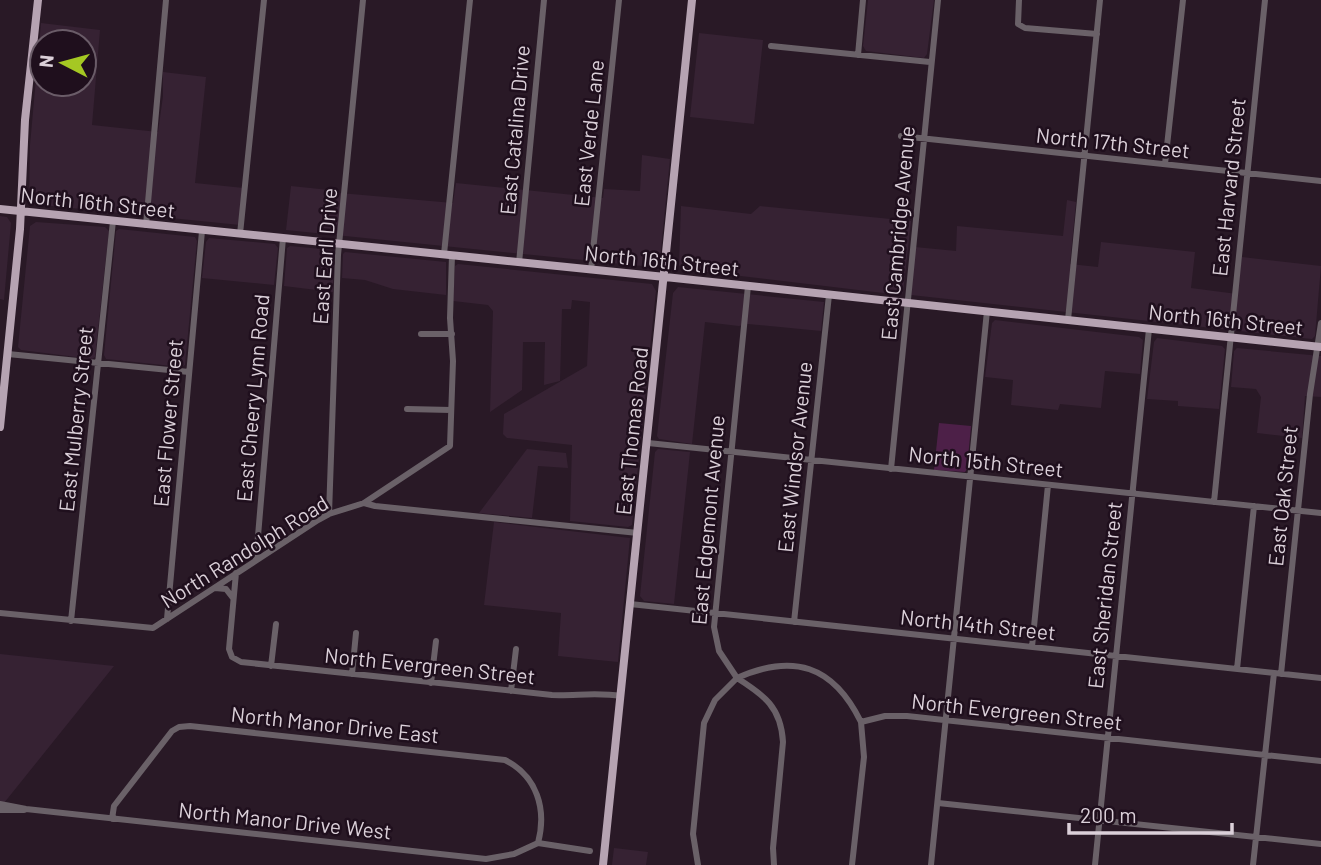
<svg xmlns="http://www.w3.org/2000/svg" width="1321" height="865" font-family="Barlow,sans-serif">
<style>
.built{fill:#362233;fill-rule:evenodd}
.green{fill:#4d2048}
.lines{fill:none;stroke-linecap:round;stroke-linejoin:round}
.minor{stroke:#6a6168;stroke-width:6}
.major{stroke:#b6a3b2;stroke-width:8}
.labels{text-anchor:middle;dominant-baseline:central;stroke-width:5;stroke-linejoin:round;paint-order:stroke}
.street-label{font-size:21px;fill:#dbd0d9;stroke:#1f0f1d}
</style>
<rect width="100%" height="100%" fill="#291926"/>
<!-- built -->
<path class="built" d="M868,0h66l-7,54 -3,4 -58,-7 -3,-5z
M41,23l59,7 -8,95 66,7 5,-36v-24l43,5 -11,106 49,5 -4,37 -208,-21 -3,-2 1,-57zM42,42h42v42h-42z
M699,33l64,7 -9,84 -64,-7z
M642,155l28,4 -10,101 -8,7 -366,-37 5,-44 48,5 1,2 113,10 3,-20 147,15 1,-9 36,2z
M1067,200l9,2 -6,62 28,3 3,-25 94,10 -4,36 46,6 5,-37 79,9 -6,70 -3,3 -401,-44 4,-48 41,4 1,-25 106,10z
M681,206l70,8 9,-8 151,15 -8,72 -3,2 -218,-26 -3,-4z
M0,216l7,1 4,6 -7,77 -4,-1z
M36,222l69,5 4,4 -14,126 -3,2 -71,-9 -3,-3 12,-121z
M119,229l76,8 2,4 -12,124 -3,2 -76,-8 -2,-4 12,-124z
M209,238l66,6 3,4 -4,37 -72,-7 4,-36z
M290,246l42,4 2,4 -1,38 -49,-6 3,-38z
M345,252l101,10v33l-53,-6 -28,-9 -23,-2 1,-24z
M458,264l194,20 4,7 -24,234 -4,2 -58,-6 2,-76 -65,-7 -4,-4 1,-20 83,-48 3,-64 -18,-2 -1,9h-9l-2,72 -16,4 1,-43h-22l-1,48 -32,22 3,-101 -5,-6 -35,-4 2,-35z
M678,287l146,15 -3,29 -73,-7 -9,2 -34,-4 -13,122 -33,-5 -2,-3 16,-143z
M995,320l144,17 4,3 -3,34 -35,-3 -4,37 -41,-4 -2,6 -47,-5 2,-25 -28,-3 7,-54z
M1157,338l65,8 3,3 -6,60 -41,-3v-5l-31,-2 7,-57z
M1237,348l84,8v41l-16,-1 -3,42 -45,-5 4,-36 -5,-8 -25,-2 3,-36z
M527,449l39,4 2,15 -30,-2 -6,52 -53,-5z
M658,449l32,3 -16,152 -30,-3 -4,-5 15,-144z
M494,522l136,16 -12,124 -60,-6 3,-43 -77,-8z
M0,654l114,12 -110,137h-4z
M614,848l34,4 -2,13h-34z"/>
<!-- green -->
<path class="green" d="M939,423l32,3 -4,43 -2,3 -31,-2z"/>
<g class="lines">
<!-- minor -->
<path class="minor" d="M1019,0l-1,24 7,4 72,6
M771,46l159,16
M858,55l5,-55
M901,136l420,45
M1165,164l18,-164
M146,225l20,-225
M240,234l24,-234
M444,254l26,-254
M519,263l25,-263
M591,270l28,-270
M1068,320l32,-320
M421,334h31
M8,354l181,18
M407,409l44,1
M648,443l673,70
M891,469l47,-469
M1214,502l51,-502
M364,503l11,3 263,27
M329,514l9,-259 25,-255
M256,560l27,-322
M236,573l-7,76 3,8 9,5 311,33c23,1 45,-3 69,1
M215,588l11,1 7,9
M630,604l691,74
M0,613l153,15 165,-108 11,-6 35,-11 86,-57 3,-85 -3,-43 2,-63
M167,619l35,-388
M71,621l42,-400
M794,622l35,-327
M1032,647l16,-162
M271,666l5,-42
M1237,669l17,-163
M352,674l4,-41
M1281,674l29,-280 11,-71
M737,678c56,-25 96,-13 124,44l24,-6h22l414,45
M737,678c27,17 44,29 46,64l-10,106 1,17
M431,683l5,-42
M511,691l5,-42
M938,803l383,41
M0,804l26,5 460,50 28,-5 24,-11
M0,810h24
M112,819l2,-13 58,-75 7,-4 11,-1 315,34c32,16 42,49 33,83
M538,843l52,8
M698,865l-5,-31 11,-111 11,-23 22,-22 -18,-27 -5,-24 34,-341
M852,865l12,-108 -3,-35
M931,865l56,-554
M1095,865l54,-536
M1253,865l21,-192"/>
<!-- major -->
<path class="major" d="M0,209l665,68 656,70
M0,427l20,-198 5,-109 13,-120
M603,865l89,-865"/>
</g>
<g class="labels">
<!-- street labels -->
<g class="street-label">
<text transform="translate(514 130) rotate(-85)">East Catalina Drive</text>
<text transform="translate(588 133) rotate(-84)">East Verde Lane</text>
<text transform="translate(1113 142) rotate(6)">North 17th Street</text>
<text transform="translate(1228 187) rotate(-84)">East Harvard Street</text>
<text transform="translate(98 202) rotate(6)">North 16th Street</text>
<text transform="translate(897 233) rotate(-85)">East Cambridge Avenue</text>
<text transform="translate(324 256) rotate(-86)">East Earll Drive</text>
<text transform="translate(662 260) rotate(6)">North 16th Street</text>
<text transform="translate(1226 319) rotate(6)">North 16th Street</text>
<text transform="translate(252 398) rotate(-85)">East Cheery Lynn Road</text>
<text transform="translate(75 419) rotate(-84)">East Mulberry Street</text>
<text transform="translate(167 423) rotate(-85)">East Flower Street</text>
<text transform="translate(631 431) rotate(-84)">East Thomas Road</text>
<text transform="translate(794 457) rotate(-84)">East Windsor Avenue</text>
<text transform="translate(986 461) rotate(6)">North 15th Street</text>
<text transform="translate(1282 496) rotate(-84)">East Oak Street</text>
<text transform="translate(707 520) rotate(-85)">East Edgemont Avenue</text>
<text transform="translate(244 551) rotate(-32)">North Randolph Road</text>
<text transform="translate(1104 595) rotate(-84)">East Sheridan Street</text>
<text transform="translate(978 624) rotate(6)">North 14th Street</text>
<text transform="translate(430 665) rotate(6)">North Evergreen Street</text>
<text transform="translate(1017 711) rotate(6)">North Evergreen Street</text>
<text transform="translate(335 724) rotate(6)">North Manor Drive East</text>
<text transform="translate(285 820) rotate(6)">North Manor Drive West</text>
</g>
</g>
<!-- north arrow -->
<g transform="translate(63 63) rotate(276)"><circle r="33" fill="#1f0f1d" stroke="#6a5c68" stroke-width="2"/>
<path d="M0-5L12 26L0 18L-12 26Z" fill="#a5c823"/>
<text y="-10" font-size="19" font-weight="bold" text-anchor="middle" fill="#dbd0d9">N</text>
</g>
<!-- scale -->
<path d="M1069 823v10h163v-10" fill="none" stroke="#dbd0d9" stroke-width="3.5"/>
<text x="1080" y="823" font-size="21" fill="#dbd0d9" stroke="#1f0f1d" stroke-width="5" paint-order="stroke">200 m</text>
</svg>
